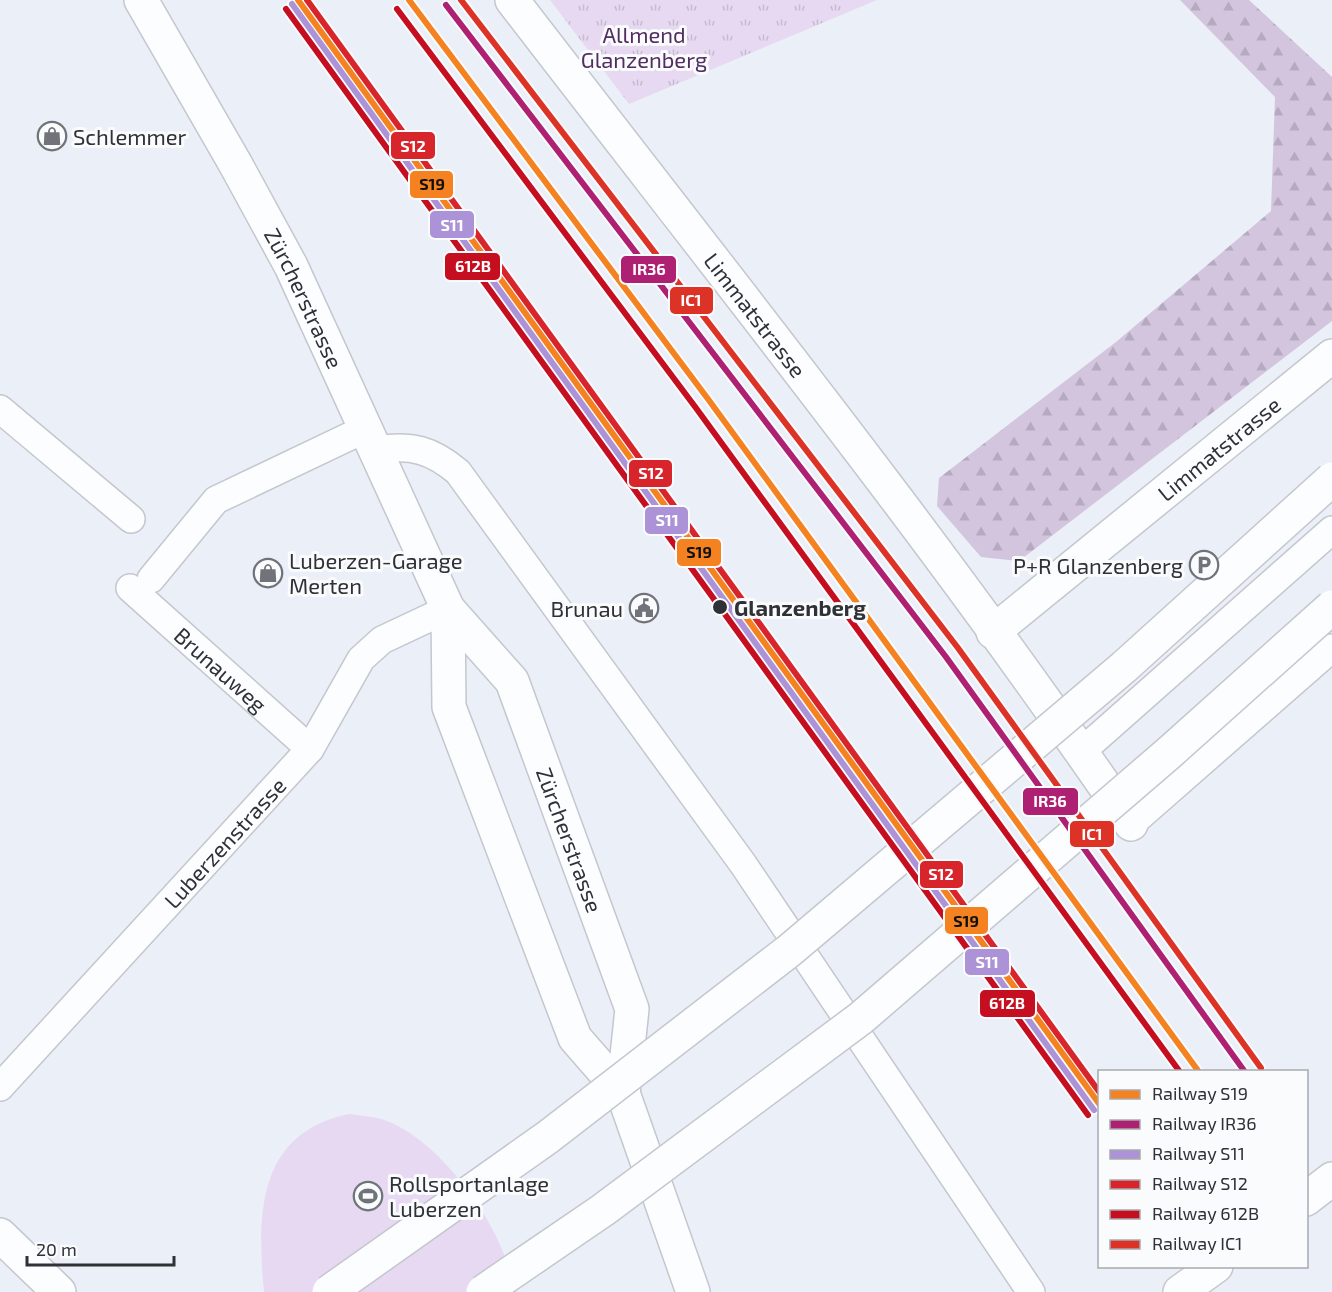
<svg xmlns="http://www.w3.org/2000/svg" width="1332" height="1292" font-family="'Exo 2',sans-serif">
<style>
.grass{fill:url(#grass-tufts)}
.forest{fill:url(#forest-firs)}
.pitch{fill:#e6d9f1}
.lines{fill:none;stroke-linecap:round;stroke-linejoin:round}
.service-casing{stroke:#c4c7ce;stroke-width:30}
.minor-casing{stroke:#c4c7ce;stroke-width:36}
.secondary-casing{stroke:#c4c7ce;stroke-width:36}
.service{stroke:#fcfdfe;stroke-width:27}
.minor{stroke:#fcfdfe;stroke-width:33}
.secondary{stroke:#fcfdfe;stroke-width:33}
.motorway-bridge-casing{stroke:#c4c7ce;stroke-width:36;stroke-linecap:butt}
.motorway-bridge{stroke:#fcfdfe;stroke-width:33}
.rail-1-casing{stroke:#f9fbfd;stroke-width:10}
.rail-2-casing{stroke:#f9fbfd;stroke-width:10}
.rail-3-casing{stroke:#f9fbfd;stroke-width:10}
.rail-4-casing{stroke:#f9fbfd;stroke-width:10}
.rail-5-casing{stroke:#f9fbfd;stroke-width:10}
.rail-6-casing{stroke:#f9fbfd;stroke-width:10}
.rail-1{stroke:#f58220;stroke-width:6}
.rail-2{stroke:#ae2071;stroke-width:6}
.rail-3{stroke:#ac92d7;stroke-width:6}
.rail-4{stroke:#d8242b;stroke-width:6}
.rail-5{stroke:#c50e1f;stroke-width:6}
.rail-6{stroke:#dd3327;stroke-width:6}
.stop-dot{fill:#2e3136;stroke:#f9fbfd;stroke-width:2}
.labels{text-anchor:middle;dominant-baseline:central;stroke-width:6;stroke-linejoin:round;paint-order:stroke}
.park-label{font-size:22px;fill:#532d61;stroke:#f9fbfd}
.poi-label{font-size:22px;fill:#2e3136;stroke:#f9fbfd;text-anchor:start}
.street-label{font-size:22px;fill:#2e3136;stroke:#f9fbfd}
.stop-label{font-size:22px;font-weight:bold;fill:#2e3136;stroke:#f9fbfd;text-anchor:start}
.line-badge{stroke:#f9fbfd;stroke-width:2}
.badge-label{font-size:16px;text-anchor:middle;font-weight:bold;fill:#fff}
.pale-badge-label{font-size:16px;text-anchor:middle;font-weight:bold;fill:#111}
</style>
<defs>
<pattern id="grass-tufts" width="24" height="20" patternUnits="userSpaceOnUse" patternTransform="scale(1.5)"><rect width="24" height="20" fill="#e6d9f1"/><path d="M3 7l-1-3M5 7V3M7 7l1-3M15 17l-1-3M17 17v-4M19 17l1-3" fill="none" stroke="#c6bbcf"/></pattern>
<pattern id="forest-firs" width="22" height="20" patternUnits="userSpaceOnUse" patternTransform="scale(1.5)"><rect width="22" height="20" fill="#d3c5de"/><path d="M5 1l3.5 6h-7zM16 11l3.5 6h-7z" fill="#b5aabf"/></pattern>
</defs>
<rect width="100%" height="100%" fill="#ebeff7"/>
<!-- grass -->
<path class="grass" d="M550,0h327l-248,104z"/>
<!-- forest -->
<path class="forest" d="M1180,0h69l83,77v244l-313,240 -38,-4 -44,-51 2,-28 177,-136 155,-131 4,-114z"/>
<!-- pitch -->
<path class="pitch" d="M349,1114c15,2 32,3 45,10 53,25 114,110 120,168h-250c-7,-77 -7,-159 85,-178z"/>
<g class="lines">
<!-- service casing -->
<g class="service-casing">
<g id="service">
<path d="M0,409l131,110"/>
<path d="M377,450c34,-6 55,0 81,22l285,392 288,428"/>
<path d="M151,579l65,-79 151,-72"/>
<path id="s1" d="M130,588l180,161"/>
<path d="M1081,752l251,-222"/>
<path d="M1131,824l201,-176"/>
<path id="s2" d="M0,1087l310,-338 51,-90 21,-19 66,-31"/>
</g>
</g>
<!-- minor casing -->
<g class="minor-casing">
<g id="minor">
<path id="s3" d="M512,0c209,272 425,540 619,824"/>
<path id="s4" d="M993,632l339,-276"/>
<path d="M1306,1199l26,-20"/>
<path d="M0,1235l59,57"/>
<path d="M1180,1292l36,-26"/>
</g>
</g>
<!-- secondary casing -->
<g class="secondary-casing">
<g id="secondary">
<path id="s5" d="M141,0l95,165 55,101 157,343 64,72 120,328 -9,84"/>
<path d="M448,609l1,98 126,331 48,55 70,199"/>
</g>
</g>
<!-- service -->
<use href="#service" class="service"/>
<!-- minor -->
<use href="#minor" class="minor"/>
<!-- secondary -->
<use href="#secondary" class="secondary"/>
<!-- motorway-bridge casing -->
<g class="motorway-bridge-casing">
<path id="motorway-bridge" d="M329,1292l219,-155 242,-187 334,-283 208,-188
M483,1292l120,-82 258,-192 309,-266 162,-145"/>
</g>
<!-- motorway-bridge -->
<use href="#motorway-bridge" class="motorway-bridge"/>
<!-- rail-1 casing -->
<g class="rail-1-casing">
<path id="rail-1" d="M298,0l802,1105
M409,0l299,399 491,673"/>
</g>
<!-- rail-2 casing -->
<g class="rail-2-casing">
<path id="rail-2" d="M446,5l500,652 299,415"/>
</g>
<!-- rail-3 casing -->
<g class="rail-3-casing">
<path id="rail-3" d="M292,4l802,1106"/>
</g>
<!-- rail-4 casing -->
<g class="rail-4-casing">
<path id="rail-4" d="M307,0l793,1093"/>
</g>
<!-- rail-5 casing -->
<g class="rail-5-casing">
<path id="rail-5" d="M286,9l802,1106
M397,9l299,399 484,664"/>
</g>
<!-- rail-6 casing -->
<g class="rail-6-casing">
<path id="rail-6" d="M461,0l497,648 303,420"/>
</g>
<!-- rail-1 -->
<use href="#rail-1" class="rail-1"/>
<!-- rail-2 -->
<use href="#rail-2" class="rail-2"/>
<!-- rail-3 -->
<use href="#rail-3" class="rail-3"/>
<!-- rail-4 -->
<use href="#rail-4" class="rail-4"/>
<!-- rail-5 -->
<use href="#rail-5" class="rail-5"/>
<!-- rail-6 -->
<use href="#rail-6" class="rail-6"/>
</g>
<!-- icons -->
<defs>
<g id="shop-ring" transform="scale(1.5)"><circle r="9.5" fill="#f9fbfd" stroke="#70747a" stroke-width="1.5"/><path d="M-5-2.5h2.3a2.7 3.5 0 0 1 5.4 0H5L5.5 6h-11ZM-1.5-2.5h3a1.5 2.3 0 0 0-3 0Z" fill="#70747a"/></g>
<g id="parking-ring" transform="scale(1.5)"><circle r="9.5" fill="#f9fbfd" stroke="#70747a" stroke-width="1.5"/><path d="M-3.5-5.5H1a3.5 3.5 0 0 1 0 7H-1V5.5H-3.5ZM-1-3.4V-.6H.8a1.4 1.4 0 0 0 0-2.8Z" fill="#70747a"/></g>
<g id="civic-ring" transform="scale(1.5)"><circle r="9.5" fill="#f9fbfd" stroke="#70747a" stroke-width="1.5"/><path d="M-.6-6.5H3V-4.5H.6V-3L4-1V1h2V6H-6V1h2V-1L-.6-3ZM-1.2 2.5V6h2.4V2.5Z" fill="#70747a"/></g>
<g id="stadium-ring" transform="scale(1.5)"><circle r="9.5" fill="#f9fbfd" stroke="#70747a" stroke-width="1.5"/><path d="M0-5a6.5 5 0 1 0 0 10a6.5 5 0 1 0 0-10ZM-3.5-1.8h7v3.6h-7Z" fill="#70747a"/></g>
</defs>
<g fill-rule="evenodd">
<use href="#shop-ring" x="52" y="136"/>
<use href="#parking-ring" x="1204" y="565"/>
<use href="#shop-ring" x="268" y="573"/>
<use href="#civic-ring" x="644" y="608"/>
<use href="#stadium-ring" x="368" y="1196"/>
</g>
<!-- markers -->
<circle class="stop-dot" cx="720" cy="607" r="8"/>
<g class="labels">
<!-- park labels -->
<g class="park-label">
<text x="644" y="34">Allmend<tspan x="644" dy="25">Glanzenberg</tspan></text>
</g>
<!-- poi labels -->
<g class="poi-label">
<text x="73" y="136">Schlemmer</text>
<text x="289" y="560">Luberzen-Garage<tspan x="289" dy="25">Merten</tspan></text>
<text x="1183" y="565" text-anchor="end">P+R Glanzenberg</text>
<text x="623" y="608" text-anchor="end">Brunau</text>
<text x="389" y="1183">Rollsportanlage<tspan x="389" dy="25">Luberzen</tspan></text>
</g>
<!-- street labels -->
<g class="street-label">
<text stroke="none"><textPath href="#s5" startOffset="340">Zürcherstrasse</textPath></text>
<text stroke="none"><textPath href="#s3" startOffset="398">Limmatstrasse</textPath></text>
<text stroke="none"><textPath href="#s4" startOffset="291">Limmatstrasse</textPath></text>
<text stroke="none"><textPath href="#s1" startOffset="122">Brunauweg</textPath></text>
<text stroke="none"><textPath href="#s5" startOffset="948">Zürcherstrasse</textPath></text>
<text stroke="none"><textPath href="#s2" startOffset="332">Luberzenstrasse</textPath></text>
</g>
<!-- stop labels -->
<g class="stop-label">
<text x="734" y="607">Glanzenberg</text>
</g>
</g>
<g class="line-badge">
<rect x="390" y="131" width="46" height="29" rx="6" fill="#d8242b"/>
<rect x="409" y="170" width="45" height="29" rx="6" fill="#f58220"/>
<rect x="429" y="210" width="46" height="29" rx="6" fill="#ac92d7"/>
<rect x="444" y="252" width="57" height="29" rx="6" fill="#c50e1f"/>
<rect x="620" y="255" width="57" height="29" rx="6" fill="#ae2071"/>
<rect x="669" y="286" width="45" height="29" rx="6" fill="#dd3327"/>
<rect x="628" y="459" width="45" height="29" rx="6" fill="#d8242b"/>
<rect x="644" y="506" width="45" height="29" rx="6" fill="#ac92d7"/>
<rect x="676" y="538" width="46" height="29" rx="6" fill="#f58220"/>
<rect x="1022" y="787" width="57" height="29" rx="6" fill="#ae2071"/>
<rect x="1069" y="820" width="46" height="28" rx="6" fill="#dd3327"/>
<rect x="919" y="860" width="45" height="29" rx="6" fill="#d8242b"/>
<rect x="944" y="906" width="45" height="29" rx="6" fill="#f58220"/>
<rect x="964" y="948" width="46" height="28" rx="6" fill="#ac92d7"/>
<rect x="979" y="989" width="57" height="29" rx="6" fill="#c50e1f"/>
</g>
<g class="badge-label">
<text x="413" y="152">S12</text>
<text x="452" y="231">S11</text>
<text x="473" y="272">612B</text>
<text x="649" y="275">IR36</text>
<text x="691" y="306">IC1</text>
<text x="651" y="479">S12</text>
<text x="667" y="526">S11</text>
<text x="1050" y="807">IR36</text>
<text x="1092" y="840">IC1</text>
<text x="941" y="880">S12</text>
<text x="987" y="968">S11</text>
<text x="1007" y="1009">612B</text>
</g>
<g class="pale-badge-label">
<text x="432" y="190">S19</text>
<text x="699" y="558">S19</text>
<text x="966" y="927">S19</text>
</g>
<!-- legend -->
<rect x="1098" y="1070" width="210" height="198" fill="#f9fbfd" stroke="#a8aaad" stroke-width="1.5"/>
<rect x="1110" y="1090" width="30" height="9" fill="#f58220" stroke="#a8aaad" stroke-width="1.5"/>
<text x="1152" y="1100" font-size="18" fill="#2e3136">Railway S19</text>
<rect x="1110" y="1120" width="30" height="9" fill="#ae2071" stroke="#a8aaad" stroke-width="1.5"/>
<text x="1152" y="1130" font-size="18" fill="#2e3136">Railway IR36</text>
<rect x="1110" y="1150" width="30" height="9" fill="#ac92d7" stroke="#a8aaad" stroke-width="1.5"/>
<text x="1152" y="1160" font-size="18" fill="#2e3136">Railway S11</text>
<rect x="1110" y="1180" width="30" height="9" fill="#d8242b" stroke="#a8aaad" stroke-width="1.5"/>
<text x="1152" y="1190" font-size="18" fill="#2e3136">Railway S12</text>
<rect x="1110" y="1210" width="30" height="9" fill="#c50e1f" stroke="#a8aaad" stroke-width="1.5"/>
<text x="1152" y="1220" font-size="18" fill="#2e3136">Railway 612B</text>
<rect x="1110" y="1240" width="30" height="9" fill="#dd3327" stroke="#a8aaad" stroke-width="1.5"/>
<text x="1152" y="1250" font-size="18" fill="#2e3136">Railway IC1</text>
<!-- scale -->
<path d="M27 1256v9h147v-9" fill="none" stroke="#2e3136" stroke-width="3"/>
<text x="36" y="1256" font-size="18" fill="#2e3136" stroke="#f9fbfd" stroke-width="4.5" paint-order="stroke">20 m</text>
</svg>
